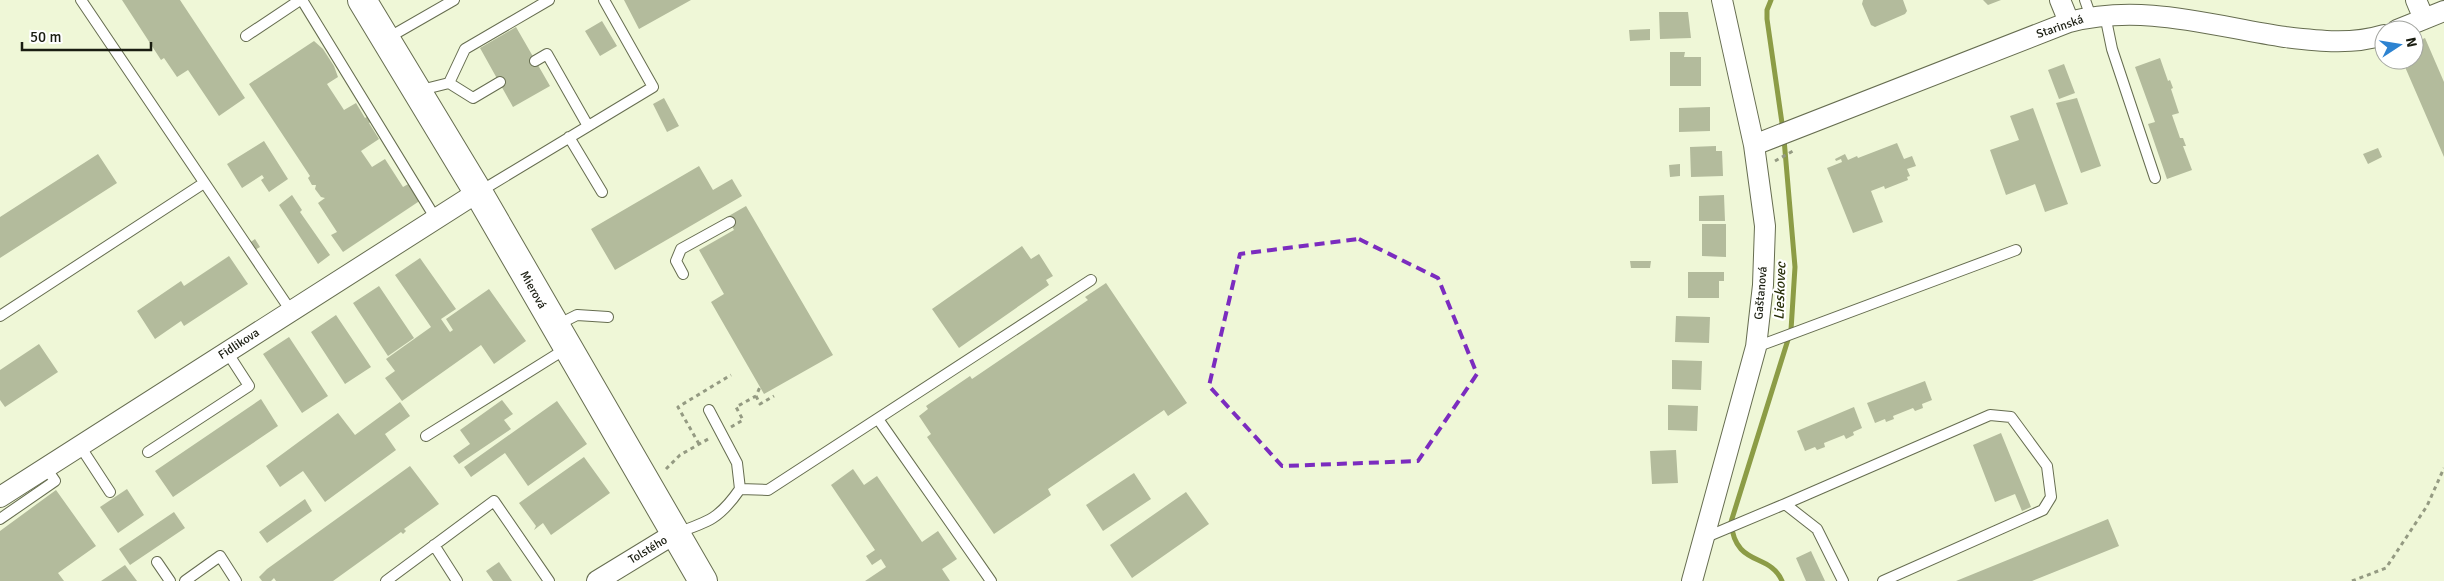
<svg xmlns="http://www.w3.org/2000/svg" width="2444" height="581" font-family="Signika,sans-serif">
<style>
.lines{fill:none;stroke-linecap:round;stroke-linejoin:round}
.stream{stroke:#8c9c46;stroke-width:5}
.building{fill:#b3bb9c}
.lane-casing{stroke:#666d50;stroke-width:12}
.street-casing{stroke:#666d50;stroke-width:22}
.primary-casing{stroke:#666d50;stroke-width:30}
.path{stroke:#949a82;stroke-width:3;stroke-dasharray:4 4;stroke-linecap:butt}
.lane{stroke:#fff;stroke-width:10}
.street{stroke:#fff;stroke-width:20}
.primary{stroke:#fff;stroke-width:28}
.marked{fill:none;stroke:#7b2cbf;stroke-width:4;stroke-dasharray:10 6;stroke-linejoin:round}
.labels{text-anchor:middle;dominant-baseline:central;stroke-width:4.5;stroke-linejoin:round;paint-order:stroke}
.street-label{font-size:12px;fill:#1a1d11;stroke:#fff}
.water-label{font-size:14px;font-style:italic;fill:#282f09;stroke:#fff}
</style>
<rect width="100%" height="100%" fill="#eff7d7"/>
<g class="lines">
<!-- stream -->
<path class="stream" d="M1771,0l-4,10v9l16,111
M1782,581c-12,-29 -47,-13 -51,-59l60,-192 4,-63 -11,-128"/>
</g>
<!-- building -->
<path class="building" d="M122,0h58l65,98 -26,18 -31,-46 -11,7 -13,-19 -3,2z
M624,0h67l-52,29z
M1863,0h40l4,11 -2,3 -30,13 -4,-2 -9,-21z
M1983,0h18l-13,5z
M1659,12h29l3,26 -31,1z
M602,21l15,25 -17,10 -15,-25z
M516,27l34,59 -37,21 -33,-59z
M1650,29v11l-20,1 -1,-11z
M2425,38l19,44v75l-42,-97h12v-17z
M314,41l9,8 11,17 4,11 -11,7 17,26 12,-7 9,15 5,-3 3,6 -4,2 10,16 -18,12 11,16 13,-8 18,28 7,-4 11,17 -78,52 -12,-17 6,-3 -19,-29 7,-5 -4,-1 -6,-8 1,-4h-4l-4,-7 2,-2 -61,-92z
M1670,52h15l-1,5h17v29h-31z
M2160,58l8,23 2,-1 3,8 -2,1 8,24 -7,2 8,23h3l3,8h-3l9,24 -25,9 -19,-55 7,-2 -20,-55z
M2064,64l11,29 -16,6 -11,-29z
M664,98l15,28 -12,6 -14,-28z
M2077,98l24,68 -20,7 -25,-70z
M1710,107v24l-31,1v-24z
M2033,108l35,96 -23,8 -10,-28 -29,11 -16,-45 29,-10 -9,-24z
M264,141l24,38 -19,13 -8,-12 3,-2 -2,-3 -20,13 -15,-24z
M1897,143l7,16 8,-3 4,10 -9,3 3,7 -3,1 1,3 -23,9 -1,-3 -13,5 12,31 -30,11 -26,-65 15,-6 -1,-3 -5,2 -1,-2 10,-5 3,6 9,-4 1,2z
M1716,146v5h6l1,25 -32,1 -1,-30z
M2378,148l4,9 -14,7 -5,-10z
M98,154l19,29 -117,75v-41z
M1680,164v12l-10,1 -1,-12z
M699,166l14,24 19,-11 10,17 -127,74 -24,-41z
M292,195l10,15 -2,2 30,43 -12,9 -39,-59z
M1724,195l1,26h-26v-25z
M746,206l87,149 -69,39 -53,-92 13,-8 -25,-44 35,-20 -7,-13z
M1702,224h24v33l-24,-1z
M255,239l5,8 -7,4 -5,-7z
M1022,246l9,13 8,-5 14,22 -7,4 3,5 -90,63 -27,-39z
M229,256l19,28 -64,42 -3,-5 -26,18 -18,-28 44,-30 3,5z
M420,258l36,51 -15,10 9,13 3,-2 -7,-11 43,-30 37,52 -32,23 -13,-19 -79,56 -17,-23 10,-7 -9,-12 45,-32 -36,-52z
M1630,261h21l-1,7h-19z
M1688,272h36v9h-5v17h-31z
M1106,283l81,120 -19,13 -4,-6 -116,79 3,6 -57,39 -67,-97 4,-3 -12,-18 9,-7 -2,-3 44,-30 2,3 116,-79 -3,-3z
M379,286l35,52 -26,18 -35,-53z
M336,315l35,52 -26,17 -34,-52z
M1676,316l34,1 -1,26 -34,-1z
M289,337l39,59 -26,17 -39,-59z
M39,344l19,28 -53,35 -5,-7v-30z
M1672,360l30,1 -1,29 -29,-1z
M1925,381l7,19 -10,4 1,4 -8,3 -2,-3 -20,8 1,3 -8,3 -1,-3 -10,4 -8,-20z
M261,399l17,27 -105,71 -18,-26z
M502,400l11,14 -9,6 7,9 -52,35 -6,-8 17,-12 -10,-14z
M557,401l30,43 -59,42 -23,-33 -34,24 -7,-10z
M400,402l10,14 -25,18 11,16 -71,52 -22,-31 -23,16 -14,-21 72,-53 17,22z
M1668,405l30,1 -1,25 -29,-1z
M1854,407l8,21 -9,4 1,3 -8,4 -2,-4 -20,8 1,4 -8,3 -2,-3 -10,4 -8,-20z
M2001,433l30,74 -9,4 -7,-17 -20,8 -22,-57z
M1676,450l2,33 -26,1 -2,-33z
M584,457l26,36 -59,42 -8,-12 -9,7 2,-4 -17,-23z
M410,466l29,38 -35,25 2,2 -3,3 -2,-2 -68,49h-57l-2,-3 -3,3h-9l-3,-4 8,-8z
M853,469l11,16 13,-9 45,66 16,-11 19,28 -15,10 8,12h-85l21,-14 -5,-8 -9,6 -6,-9 9,-6 -44,-65z
M1134,473l17,26 -48,32 -17,-26z
M127,489l17,26 -26,18 -18,-26z
M56,490l40,56 -38,27 6,8h-64v-50z
M1186,492l23,32 -77,54 -22,-33z
M305,499l7,12 -45,32 -8,-11z
M174,512l11,16 -55,37 -11,-16z
M2108,519l11,27 -87,35h-76z
M1811,551l14,30h-19l-10,-23z
M499,562l13,19h-19l-7,-10z
M125,565l12,16h-36z"/>
<g class="lines">
<!-- lane casing -->
<g class="lane-casing">
<path id="lane" d="M81,0l210,311
M302,0l134,219
M2085,0l6,17
M2105,15l7,34 43,129
M246,36l54,-36
M386,39l68,-39
M535,61l12,-7 41,72
M449,83l16,-34 84,-49
M417,91l32,-8 24,15 27,-16
M569,137l33,55
M479,192l174,-105 -49,-87
M683,274l-7,-13 5,-12 49,-27
M0,316l204,-133
M557,325l20,-10 31,2
M1756,347l260,-97
M878,419l113,162
M426,436l141,-88
M80,446l30,46
M148,452l101,-66 -22,-34
M740,489l28,1 323,-210
M1785,504l205,-89 21,2 36,49 4,31 -8,13 -160,71
M0,519l55,-38 -9,-13
M676,533c33,-11 44,-15 64,-44l-3,-26 -28,-53
M1704,538l81,-34 32,25 26,52
M434,545l23,36
M157,562l13,19
M185,581l35,-25 16,25
M386,581l108,-80 55,80"/>
</g>
<!-- street casing -->
<g class="street-casing">
<path id="street" d="M2060,0l9,22
M2416,0l8,19
M2397,30l47,-19
M1754,145l315,-123c74,-19 143,4 216,15 34,4 66,8 99,-2
M0,497l478,-305
M597,581l77,-47
M1692,581l64,-234 7,-62 2,-59 -11,-81 -32,-145"/>
</g>
<!-- primary casing -->
<g class="primary-casing">
<path id="primary" d="M362,0l116,192 225,389"/>
</g>
<!-- path -->
<path class="path" d="M1775,161l18,-10
M756,396l4,8 14,-8
M731,427l12,-7 -7,-13 20,-11 4,-9
M699,444l-21,-37 53,-32
M666,469l14,-14 30,-17
M2352,581l34,-13 41,-62 17,-38"/>
<!-- lane -->
<use href="#lane" class="lane"/>
<!-- street -->
<use href="#street" class="street"/>
<!-- primary -->
<use href="#primary" class="primary"/>
</g>
<!-- marked area -->
<path class="marked" d="M1359,239l79,39 39,96 -59,87 -136,5 -73,-80 31,-132z"/>
<g class="labels">
<!-- street labels -->
<g class="street-label">
<text transform="translate(2060 27) rotate(-19)">Starinská</text>
<text transform="translate(533 290) rotate(61)">Mierová</text>
<text transform="translate(1761 293) rotate(-85)">Gaštanová</text>
<text transform="translate(239 344) rotate(-33)">Fidlikova</text>
<text transform="translate(648 550) rotate(-31)">Tolstého</text>
</g>
<!-- water labels -->
<g class="water-label">
<text transform="translate(1780 291) rotate(-88)">Lieskovec</text>
</g>
</g>
<!-- north arrow -->
<g transform="translate(2399 45) rotate(78)"><circle r="24" fill="#ffffff" stroke="#a3a5a0"/>
<path d="M0-4L9 19L0 12L-9 19Z" fill="#2d83d1"/>
<text y="-8" font-size="14" font-weight="bold" text-anchor="middle" fill="#1a1d11">N</text>
</g>
<!-- scale -->
<path d="M22 42v8h129v-8" fill="none" stroke="#1a1d11" stroke-width="2.5"/>
<text x="30" y="42" font-size="15" fill="#1a1d11" stroke="#ffffff" stroke-width="4" paint-order="stroke">50 m</text>
</svg>
